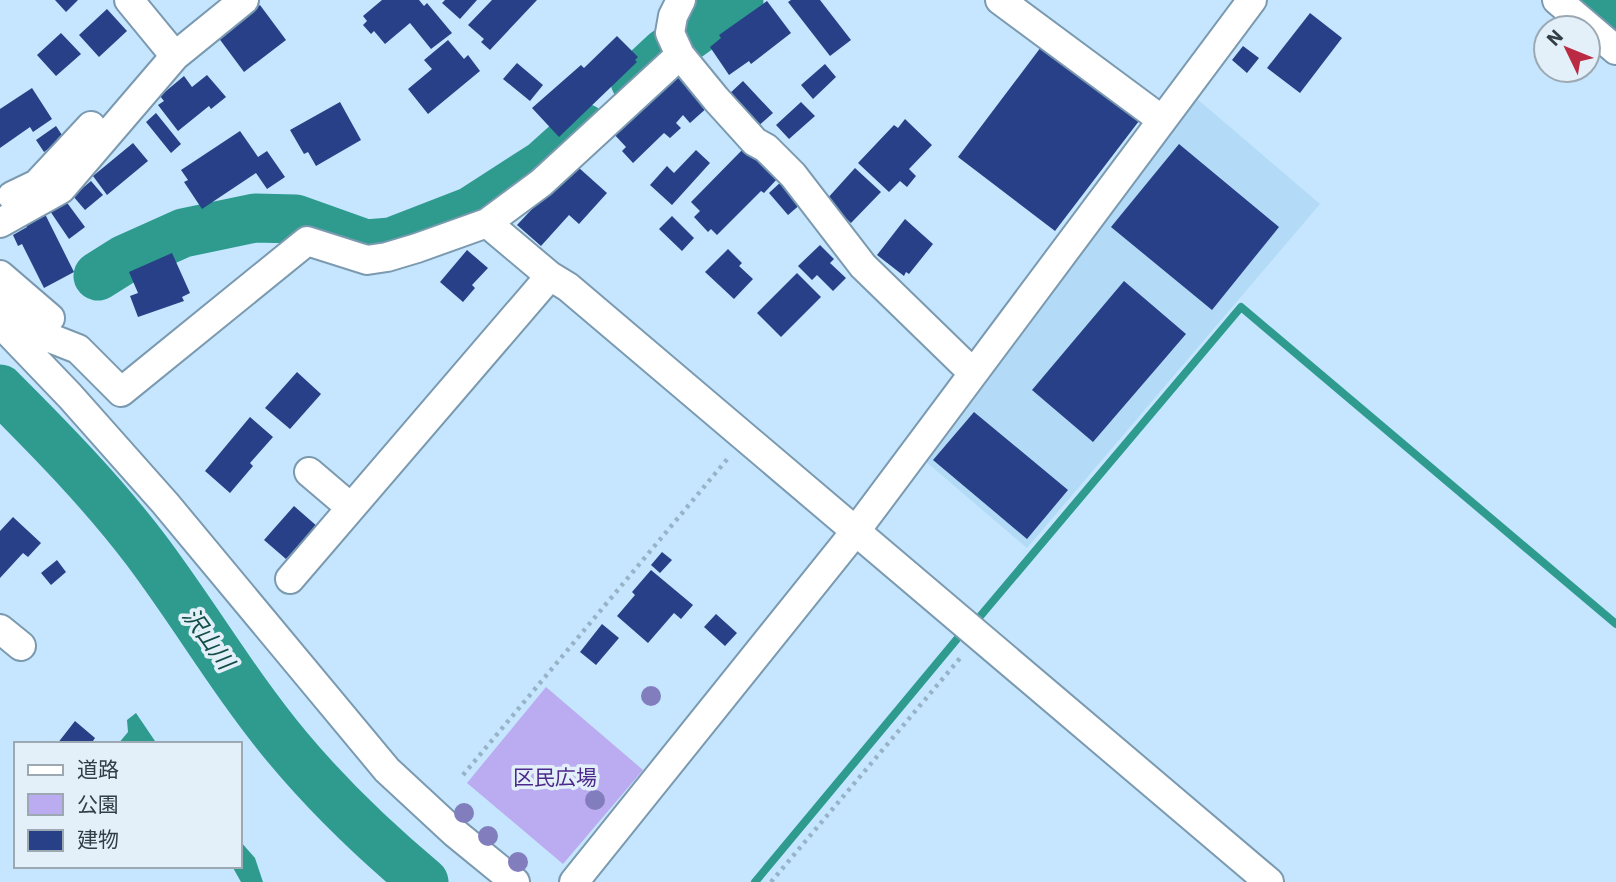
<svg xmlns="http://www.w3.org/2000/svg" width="1616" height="882" font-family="'IBM Plex Sans','Noto Sans JP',sans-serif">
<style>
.built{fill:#b3daf6}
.green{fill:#bbabf1}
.water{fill:#2e9b8e}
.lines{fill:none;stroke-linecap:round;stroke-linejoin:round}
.stream{stroke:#2e9b8e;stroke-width:8}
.river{stroke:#2e9b8e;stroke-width:49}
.building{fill:#284087}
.minor-casing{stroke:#7b9ab0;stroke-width:32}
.path{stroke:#98b3c7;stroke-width:4.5;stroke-dasharray:3.5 5;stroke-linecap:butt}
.minor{stroke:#fff;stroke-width:28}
.tree{fill:#827ebe}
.labels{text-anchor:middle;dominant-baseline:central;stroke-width:7;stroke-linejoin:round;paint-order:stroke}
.park-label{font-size:21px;fill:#4c298a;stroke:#e3f0fa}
.water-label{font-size:23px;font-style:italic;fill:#114e47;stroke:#e3f0fa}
</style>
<rect width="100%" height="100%" fill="#c5e6fe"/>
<!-- built -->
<path class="built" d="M1196,98l124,106 -293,344 -103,-88z"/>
<!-- green -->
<path class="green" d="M546,687l97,83 -80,94 -96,-81z"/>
<!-- water -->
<path class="water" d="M136,713l21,31h-39l10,-12 -1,-12z
M240,841l15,17 8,24h-22l-9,-16h8z"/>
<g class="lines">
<!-- stream -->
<path class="stream" d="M977,620l264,-313 375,317
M755,882l202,-243"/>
<!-- river -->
<path class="river" d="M1586,0l30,25
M635,81l30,-28 74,-53
M98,276l27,-17 58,-26 72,-15 41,1 70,25 25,-2 80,-31 73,-47 40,-36
M0,389c51,51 102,103 146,161 49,65 90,136 142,198 41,49 87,93 136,134"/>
</g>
<!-- building -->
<path class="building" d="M55,0h23l-12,12z
M382,0h37l5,6 3,-3 25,30 -21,16 -21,-26 -25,21 -11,-13 -3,3 -8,-9 4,-4 -4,-5z
M445,0h32l-17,19 -18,-16z
M492,0h45l-47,50 -9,-8 3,-3 -16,-14z
M791,0h29l31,40 -21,16 -42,-54z
M767,1l24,32 -40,31 -2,-3 -20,14 -19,-28 11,-9 -2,-3z
M260,5l26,35 -42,32 -26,-35z
M107,9l20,22 -28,26 -20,-22z
M1310,13l32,25 -42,55 -33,-25z
M61,33l20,21 -25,22 -19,-21z
M617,36l21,21 -3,3 2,2 -78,75 -27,-29 49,-43 3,3z
M448,40l16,19 4,-4 12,16 -52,43 -20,-25 24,-20 -8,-9z
M1243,46l16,12 -12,15 -15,-13z
M1041,47l98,74 -84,110 -97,-74z
M517,63l26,22 -13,16 -27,-22z
M825,64l11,13 -23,22 -12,-14z
M676,71l33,35 -19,17 -7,-8 -7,8 5,5 -11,10 -6,-5 -31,30 -11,-12 4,-4 -14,-15z
M207,75l19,22 -15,12 -2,-3 -31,25 -20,-26 6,-4 -4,-5 24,-20 8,11z
M743,81l30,32 -17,15 -29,-32z
M32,88l20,31 -19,13 -3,-5 -30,21v-39z
M340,102l21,38 -45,26 -8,-14 -4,2 -14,-24z
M801,102l14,14 -26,23 -13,-14z
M156,113l25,31 -10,9 -25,-31z
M905,119l27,26 -23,24 7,7 -9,11 -7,-6 -11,11 -31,-29 36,-38 4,3z
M56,126l8,12 -20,14 -8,-12z
M240,131l18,26 9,-6 18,26 -18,12 -11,-16 -54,36 -18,-27 4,-2 -7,-10z
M133,143l15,18 -41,34 -14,-19z
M1179,144l100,83 -67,83 -101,-83z
M746,146l32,32 -14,15 -3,-2 -44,44 -6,-6 -3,3 -14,-15 6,-6 -9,-9z
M696,150l14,13 -38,42 -22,-20 17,-19 7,7z
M578,167l29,26 -28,31 -10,-9 -28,31 -24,-21 46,-49 4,4z
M855,168l26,24 -30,31 -25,-23z
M783,180l19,23 -14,12 -19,-22z
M91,181l12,14 -18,15 -12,-14z
M65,200l20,27 -16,12 -19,-28z
M45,214l29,58 -30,16 -22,-44 -4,2 -5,-11 14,-8 -1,-3z
M672,216l22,22 -12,13 -23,-22z
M905,219l28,25 -24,30 -3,-2 -2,4 -27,-21z
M820,245l14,14 -4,4 16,15 -13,13 -16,-16 -5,5 -14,-14z
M728,249l14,14 -3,3 14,13 -19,20 -29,-27z
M467,250l21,18 -16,17 3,3 -12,14 -23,-20z
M172,253l18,40 -8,4 2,4 -46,16 -8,-21 8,-3 -9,-21z
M797,273l24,24 -40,40 -24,-24z
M1124,281l62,53 -93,108 -61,-52z
M297,372l24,22 -31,35 -25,-21z
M974,412l94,78 -41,49 -94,-79z
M250,417l23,20 -23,26 3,3 -23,27 -25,-22z
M294,506l24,21 -20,23 -2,-2 -10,11 -22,-19z
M13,517l28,26 -13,14 -5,-4 -23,25v-47z
M662,552l10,8 -12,13 -9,-8z
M57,560l9,12 -15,13 -10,-12z
M651,570l42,35 -12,14 -7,-6 -26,30 -31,-27 18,-21 -3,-3z
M716,614l21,19 -12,13 -21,-19z
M602,624l17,14 -23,27 -16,-13z
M75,721l20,17 -4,6h-34z"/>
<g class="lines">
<!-- minor casing -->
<g class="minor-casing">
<path id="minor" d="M129,0l46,56
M681,0l-8,16 -3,17 10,22 36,44 39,43 11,6 27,27 70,91 109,106
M1000,0l162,120
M1557,0l59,50
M12,196l25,-12 54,-58
M0,223l61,-34 114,-133 69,-56
M487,223l63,53 18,11 701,595
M0,275l50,43
M0,303l50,35 28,11 43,43 186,-151 60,19 20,-3 30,-9 70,-25 54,-40 139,-128
M0,323l70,73 95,107 222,267 68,63 60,49
M309,472l41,35
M290,579l260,-303
M0,629l21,17
M574,882l281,-350 397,-532"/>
</g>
<!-- path -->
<path class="path" d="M463,775l266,-318
M771,882l190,-225"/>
<!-- minor -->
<use href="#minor" class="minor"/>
</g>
<!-- trees -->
<g class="tree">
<circle cx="651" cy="696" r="10"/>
<circle cx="595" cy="800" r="10"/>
<circle cx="464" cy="813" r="10"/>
<circle cx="488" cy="836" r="10"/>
<circle cx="518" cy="862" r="10"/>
</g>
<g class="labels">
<!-- park labels -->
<g class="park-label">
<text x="555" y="777">区民広場</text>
</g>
<!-- water labels -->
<g class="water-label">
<text transform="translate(209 638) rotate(54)">沢山川</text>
</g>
</g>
<!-- legend -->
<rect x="14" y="742" width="228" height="126" fill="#e3f0fa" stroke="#9ca9b3" stroke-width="2"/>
<rect x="28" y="765" width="35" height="10" fill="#ffffff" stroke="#9ca9b3" stroke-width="2"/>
<text x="77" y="777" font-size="21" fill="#313e48">道路</text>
<rect x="28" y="794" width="35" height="21" fill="#bbabf1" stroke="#9ca9b3" stroke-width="2"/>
<text x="77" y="812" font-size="21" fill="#313e48">公園</text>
<rect x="28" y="830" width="35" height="21" fill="#284087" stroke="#9ca9b3" stroke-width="2"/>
<text x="77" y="847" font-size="21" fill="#313e48">建物</text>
<!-- north arrow -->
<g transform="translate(1567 49) rotate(313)"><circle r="33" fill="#e3f0fa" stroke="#9ca9b3" stroke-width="2"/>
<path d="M0-5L12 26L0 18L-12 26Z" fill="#bb2a43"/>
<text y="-10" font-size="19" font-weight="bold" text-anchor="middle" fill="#313e48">N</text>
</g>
</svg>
